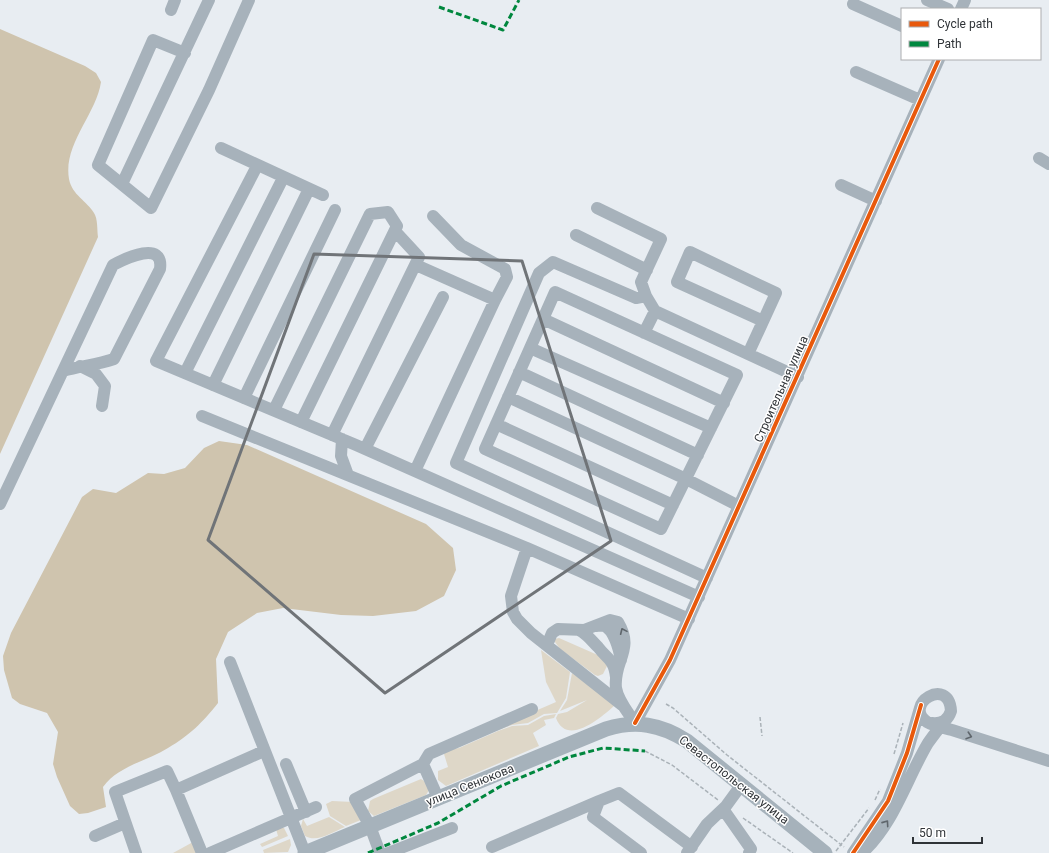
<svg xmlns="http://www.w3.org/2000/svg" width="1049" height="853" font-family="Roboto,sans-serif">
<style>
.green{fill:#ded7c8}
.forest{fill:#cfc4ae}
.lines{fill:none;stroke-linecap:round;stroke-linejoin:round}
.path{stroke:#aab2b8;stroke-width:1.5;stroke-dasharray:4 2;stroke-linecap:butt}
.minor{stroke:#a7b2bb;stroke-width:12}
.major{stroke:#a6b2bb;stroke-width:15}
.quiet{stroke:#00873e;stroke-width:3;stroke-dasharray:6 3;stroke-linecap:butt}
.cycleway-casing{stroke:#fff;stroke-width:6}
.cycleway{stroke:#e8590c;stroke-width:4}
.oneway{stroke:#5f666c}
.marked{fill:none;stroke:#707478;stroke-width:3;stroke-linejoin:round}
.labels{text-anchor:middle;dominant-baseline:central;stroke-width:3;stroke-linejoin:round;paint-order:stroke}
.street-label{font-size:12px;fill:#2f3337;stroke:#fff}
</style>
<rect width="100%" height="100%" fill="#e8edf2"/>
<!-- green -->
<path class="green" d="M559,638l41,18 7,10 -4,8 -5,2 -3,-1 -35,-26 -5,-7v-3z
M541,650l29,22 -4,26 -9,15 -13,1 -16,9 -16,2 -65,24 109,-47 -10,-20z
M572,673l43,32c-14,13 -48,42 -59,13l2,-4 9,-2 20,-12 -27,11 7,-11z
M556,714l-2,4 -10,2 2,5 -13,8 6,13 -93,40 -8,-6v-9l10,-4 -4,-13 4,-4 11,-2 39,-17 14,-5 16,-1 16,-9z
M421,779l3,2 5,9 -3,5 -52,21 -6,-5 2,-10 3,-2z
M332,801l21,1 8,18 -15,6 -16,-10 -4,-12z
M329,817l16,10c-13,5 -27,16 -40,9l-4,-10 2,-7 4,7z
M281,827l3,1 4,8 -26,11 -2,-3 18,-8 -2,-7z
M290,839l1,6 -3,7 -24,1 -1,-3z
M193,842l8,11h-28z"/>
<!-- forest -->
<path class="forest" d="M0,29l85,37 11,7 5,9c-5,33 -38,62 -32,97 3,16 18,22 25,34 4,6 3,17 4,24l-98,217z
M219,441l28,4 179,79 27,24 3,22 -12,26 -28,15 -43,5 -32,-1 -58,-7 -26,5 -29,19 -12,27 2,44c-16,20 -28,32 -50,45 -21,13 -50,18 -65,39l3,20 -18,6 -9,1 -9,-8 -13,-29 -4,-13 5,-32 -11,-19 -27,-9 -8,-6 -8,-28 -1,-14 8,-23 71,-136 11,-8 23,4 32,-20 16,1 21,-6 19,-20z"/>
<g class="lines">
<!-- path -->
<path class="path" d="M666,704l7,4 54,47 117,92
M760,717l2,19
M645,751l27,14 46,35
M894,754l9,-31
M875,800l5,-11
M743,818l50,35
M836,851l33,-43"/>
<!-- minor -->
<path class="minor" d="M927,0l21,9
M853,4l49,22
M961,9l4,-9
M171,10l4,-10
M185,53l-32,-13 -55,125 53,43 58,-118 40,-90
M856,72l64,28
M221,148l102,47
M1039,158l10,6
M257,166l-101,195 200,84 343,152
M122,184l87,-184
M841,185l35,16
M597,208l64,31 -20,43 5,14 9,15 143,66
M433,216l28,29 44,24 2,8 -12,23
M576,235l71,35
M555,292l182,83 -76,154 -176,-80z
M646,296l-10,2 -83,-36 -14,11 -83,190 251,115
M543,319l181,84
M644,333l11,-22
M530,348l181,80
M748,354l28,-61 -86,-41 -13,30 86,39
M80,366l16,8 9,12 -3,20
M519,372l179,83
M185,373l98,-195
M213,385l96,-196
M508,397l178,82 53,27
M244,398l91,-188
M274,410l96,-196 18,-2 9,14 -96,196
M202,416l325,132 162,71
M496,424l177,81
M332,435l87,-178 -24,-26
M342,439l-1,17 7,19
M365,449l78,-152
M415,471l80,-171 -79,-35
M0,504l113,-239c13,-7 51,-25 47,4l-46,90c-17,6 -34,7 -51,12
M527,548l-16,48 2,16 4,7 14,14 91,72
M596,626l7,-1c11,4 16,24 18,35
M579,630c9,5 12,10 19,17 9,12 16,12 18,30
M547,645l5,-12 6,-4 26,1 26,-10 8,2c17,28 -5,39 -2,66 2,13 12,24 19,35l35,-63 269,-601
M230,662l75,191
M932,723c10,1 16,-3 19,-12 -2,-36 -49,-6 -24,11 7,4 17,6 25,8l97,31
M286,764l20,48
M423,764l6,-10 103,-45
M176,790l26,63
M723,809l28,40 -2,4
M95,836l30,-13
M492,847l107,-46
M136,853l-21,-61 52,-21 9,19 88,-39
M210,853l106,-46
M380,853l-10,-27 -15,-27 68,-35 15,34
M388,853l64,-25
M641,853l-48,-36 6,-16 20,-8 73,54
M687,853l20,-29 19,-18 16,-22
M853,853l35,-52 19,-48 13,-45
M862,853c32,-29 44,-73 66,-110 5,-7 11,-15 17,-22"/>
<!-- major -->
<path class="major" d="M305,853l301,-124c30,-9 54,-5 81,12l138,112"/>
<!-- quiet -->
<path class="quiet" d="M439,7l64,23 16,-30
M368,853l70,-30 63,-37 68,-29 34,-9 42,3"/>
<!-- cycleway casing -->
<g class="cycleway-casing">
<path id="cycleway" d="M635,723l35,-63 269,-601
M853,853l35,-52 19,-48 14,-48"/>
</g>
<!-- cycleway -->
<use href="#cycleway" class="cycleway"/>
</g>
<!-- one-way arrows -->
<defs><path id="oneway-chevron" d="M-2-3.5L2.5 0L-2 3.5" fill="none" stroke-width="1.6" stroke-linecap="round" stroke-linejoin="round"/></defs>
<g class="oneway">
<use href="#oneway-chevron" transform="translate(623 631) rotate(-114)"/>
<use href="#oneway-chevron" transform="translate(969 736) rotate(18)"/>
<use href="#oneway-chevron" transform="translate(886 823) rotate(-55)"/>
</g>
<!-- marked area -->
<path class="marked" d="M314,254l208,7 89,280 -226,152 -177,-153z"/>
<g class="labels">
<!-- street labels -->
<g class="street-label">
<text transform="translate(781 389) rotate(-66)">Строительная улица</text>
<text transform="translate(734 780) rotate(38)">Севастопольская улица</text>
<text transform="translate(470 785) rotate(-22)">улица Сенюкова</text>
</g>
</g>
<!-- legend -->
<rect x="901" y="8" width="140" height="52" fill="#ffffff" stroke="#acadaf"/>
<rect x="909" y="21" width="20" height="6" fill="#e8590c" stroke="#acadaf"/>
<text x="937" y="28" font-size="12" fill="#2f3337">Cycle path</text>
<rect x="909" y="41" width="20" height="6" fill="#00873e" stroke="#acadaf"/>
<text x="937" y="48" font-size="12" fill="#2f3337">Path</text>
<!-- scale -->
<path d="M913 837v6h69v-6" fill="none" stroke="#2f3337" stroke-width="2"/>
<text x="919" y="837" font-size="12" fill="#2f3337" stroke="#ffffff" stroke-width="3" paint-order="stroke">50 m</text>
</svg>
